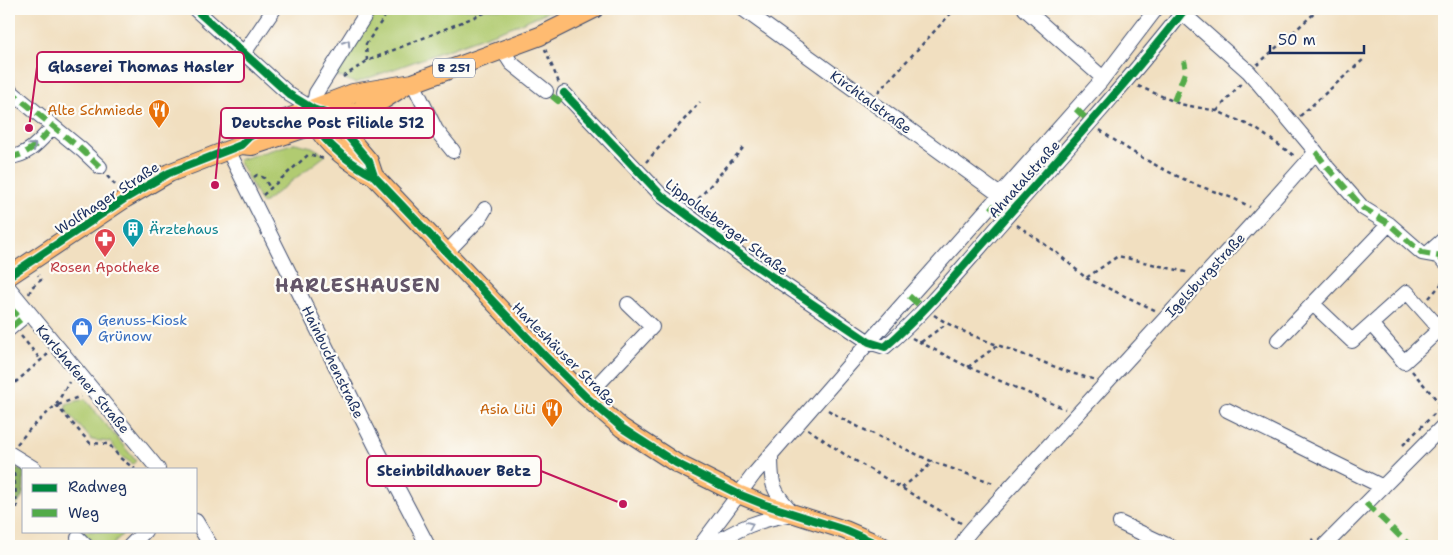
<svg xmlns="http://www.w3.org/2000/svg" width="1453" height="555" font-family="'Shantell Sans',sans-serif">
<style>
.green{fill:#b1cb71;stroke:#667d68}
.forest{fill:#8caf63;stroke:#546f60}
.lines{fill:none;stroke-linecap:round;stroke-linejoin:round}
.minor-casing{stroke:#3b496d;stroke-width:16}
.major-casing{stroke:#3b496d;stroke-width:20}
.path{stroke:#3b496d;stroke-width:2.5;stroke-dasharray:4 4;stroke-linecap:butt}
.minor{stroke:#fff;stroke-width:14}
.major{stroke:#febb71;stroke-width:18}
.quiet{stroke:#52ab49;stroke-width:6;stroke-dasharray:12 6;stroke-linecap:butt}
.cycleway-casing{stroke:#fdfcf7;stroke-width:11}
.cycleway{stroke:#00873e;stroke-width:8}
.oneway{stroke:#8d97ae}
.labels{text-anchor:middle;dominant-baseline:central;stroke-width:4.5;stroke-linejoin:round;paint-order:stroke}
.shield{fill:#fdfcf7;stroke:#5f6c8c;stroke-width:1}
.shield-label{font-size:12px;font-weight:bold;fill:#1b2f5e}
.street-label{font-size:14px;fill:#1b2f5e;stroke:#fdfcf7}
.food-label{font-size:14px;fill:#c56008;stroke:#fdfcf7;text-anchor:end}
.culture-label{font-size:14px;fill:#0d838f;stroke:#fdfcf7;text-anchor:start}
.health-label{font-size:14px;fill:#be3a42;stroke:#fdfcf7}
.shop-label{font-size:14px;fill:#366cbe;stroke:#fdfcf7;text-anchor:start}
.district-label{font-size:19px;font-weight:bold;letter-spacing:1px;fill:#635568;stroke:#fdfcf7}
.leader{fill:none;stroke:#c2185b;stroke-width:2}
.callout-dot{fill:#c2185b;stroke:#fdfcf7;stroke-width:2}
.callout{fill:#fdfcf7;stroke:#c2185b;stroke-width:2}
.callout-label{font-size:15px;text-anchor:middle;font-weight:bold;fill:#1b2f5e}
</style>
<rect width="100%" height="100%" fill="#fdfcf7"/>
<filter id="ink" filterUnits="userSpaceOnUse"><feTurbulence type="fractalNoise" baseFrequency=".02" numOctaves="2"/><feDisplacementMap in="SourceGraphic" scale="10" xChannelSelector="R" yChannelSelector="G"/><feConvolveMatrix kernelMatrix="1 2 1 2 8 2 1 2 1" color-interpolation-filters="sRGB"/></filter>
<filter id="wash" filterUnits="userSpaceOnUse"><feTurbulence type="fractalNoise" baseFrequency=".0096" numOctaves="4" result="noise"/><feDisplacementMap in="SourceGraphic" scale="20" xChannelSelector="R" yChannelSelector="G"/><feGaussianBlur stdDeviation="1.12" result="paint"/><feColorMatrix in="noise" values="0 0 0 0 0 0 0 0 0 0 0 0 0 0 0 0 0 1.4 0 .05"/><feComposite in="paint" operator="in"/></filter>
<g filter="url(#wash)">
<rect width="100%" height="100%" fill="#f1dfc0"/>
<!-- green -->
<path class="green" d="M378,9h176l-35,15 -164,59 -20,-8z
M295,143l17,4 14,8 -64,49 -24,-44z
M85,399l51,62 -3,3 -11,-7 -12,-15 -18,-2 -26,-29v-7z
M82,531h43l-13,15h-15z"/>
<!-- forest -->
<path class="forest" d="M16,469l8,2c0,21 2,28 -15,40v-29l6,-7z"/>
</g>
<g filter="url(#ink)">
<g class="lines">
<!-- minor casing -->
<g class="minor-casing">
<path id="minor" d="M195,9l95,86 23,14 3,-16 53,-84
M743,9l257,186
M1025,9l78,69
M502,49l9,14 35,28
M244,53l30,-44
M413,83l23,47 17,21
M9,90l73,60 18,17
M564,93l98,103 84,63 123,83 16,5c43,-37 79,-82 117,-125 62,-70 125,-139 183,-213
M228,150l146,293 54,103
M1316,152l11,15 36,41 26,16 33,29 17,3 5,6
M9,157c20,-1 31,-17 44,-30
M447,252l32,-33 6,-10
M1427,254l17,-15
M9,288l149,181
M1313,304l39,37 55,-49 33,37 -36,33 -33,-38
M9,307l12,12 -12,10
M1278,340l111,-116
M586,397l66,-70 -24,-23
M1227,410l156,77
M9,453l26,16
M771,454c0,31 1,37 22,59
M196,521l15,25
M1120,523l49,23
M78,538l8,8
M130,546l15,-15
M700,546l54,-72 115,-132 232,-261 55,-72
M711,546c27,-18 49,-27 82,-32
M961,546l6,-11 5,-6 279,-304 65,-73 -67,-80 -71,-63
M1324,546l120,-121"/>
</g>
<!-- major casing -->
<g class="major-casing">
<path id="major" d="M313,109c1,5 1,11 3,15 8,21 39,42 58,52l171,180 41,41 36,31 54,35 62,31 25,10 82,26 37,16
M325,113l8,6 36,42 5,15
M242,144l7,-7 26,-14 78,-30 60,-10 127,-47 54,-27
M9,276l117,-78 43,-25 72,-28 11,1 108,-36 23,-10 23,-15"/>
</g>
<!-- path -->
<path class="path" d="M545,49l14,34
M367,61l-1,-17 24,-35
M1257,65l62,-56
M343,77l24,-16 127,-52
M1138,86l42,18 37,7 38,17 41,29
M878,92l77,-83
M1217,111l25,-29
M1300,116l64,-57
M1100,130c30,22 62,40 97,55 17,7 37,12 53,22
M646,162l54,-60
M107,176l10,11
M254,177l3,-2 7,3 6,10
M263,195l46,-41 15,5
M693,205l50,-57
M1017,225l40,28 29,25 32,-22 72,17
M1086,278l71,33
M29,294l3,-7 9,-7 -3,-5
M1429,298l15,-17
M934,315c28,19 62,29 93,41 22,8 43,18 66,23
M21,336l20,24
M912,338l56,29 97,42
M921,342l25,-18
M968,367l30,-22
M1412,371l30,35
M9,388l39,-34
M56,405l34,38 19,1 11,14 15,11
M58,405l23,-9
M828,410l18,11 87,41 63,22
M808,429l36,25 117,69
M17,444l13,-15 26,-24 13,-23
M1403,445l41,-41
M14,473l3,35
M902,488l31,-26
M1306,546l7,-7"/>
<!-- minor -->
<use href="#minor" class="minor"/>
<!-- major -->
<use href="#major" class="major"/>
<!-- quiet -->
<path class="quiet" d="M9,90l73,60 18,17
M552,96l6,5 6,-8
M1174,101l12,-31 -2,-9
M1076,109l15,14
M1316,152l11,15 36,41 26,16 33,29 17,3 5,6
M9,157c20,-1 31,-17 44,-30
M991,205l15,13
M909,296l15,13
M9,307l12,12 -12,10
M1366,503l44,43"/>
<!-- cycleway casing -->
<g class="cycleway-casing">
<path id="cycleway" d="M195,9l95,86 23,14 12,4 8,6 36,42 5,15
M564,93l98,103 84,63 123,83 16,5c43,-37 79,-82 117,-125 62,-70 125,-139 183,-213
M313,109c1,5 1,11 3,15 8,21 39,42 58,52l171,180 41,41 36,31 54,35 62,31 25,10 82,26 37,16
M9,276l117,-78 43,-25 72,-28 8,-8 26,-14"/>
</g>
<!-- cycleway -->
<use href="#cycleway" class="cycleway"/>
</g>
<!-- one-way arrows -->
<defs><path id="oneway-chevron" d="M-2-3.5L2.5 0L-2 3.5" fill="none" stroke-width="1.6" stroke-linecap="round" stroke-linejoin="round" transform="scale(1.25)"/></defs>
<g class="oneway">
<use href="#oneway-chevron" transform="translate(347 43) rotate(-57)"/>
<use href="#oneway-chevron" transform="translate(33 146) rotate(-41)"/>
<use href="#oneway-chevron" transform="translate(750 525) rotate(-22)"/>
</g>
</g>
<!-- icons -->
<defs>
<g id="restaurant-pin" transform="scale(1.125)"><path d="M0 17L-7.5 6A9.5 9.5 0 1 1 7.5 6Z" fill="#e8710a" stroke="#fdfcf7"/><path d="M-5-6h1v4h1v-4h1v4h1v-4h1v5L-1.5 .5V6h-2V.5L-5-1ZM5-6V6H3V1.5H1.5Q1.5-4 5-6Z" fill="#fff"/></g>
<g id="building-pin" transform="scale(1.125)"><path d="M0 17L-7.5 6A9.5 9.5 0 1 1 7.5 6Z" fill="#0f9aa8" stroke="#fdfcf7"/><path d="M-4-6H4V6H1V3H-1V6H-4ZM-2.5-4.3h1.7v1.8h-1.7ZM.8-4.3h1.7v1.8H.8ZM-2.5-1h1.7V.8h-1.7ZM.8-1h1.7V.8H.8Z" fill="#fff"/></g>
<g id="pharmacy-pin" transform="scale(1.125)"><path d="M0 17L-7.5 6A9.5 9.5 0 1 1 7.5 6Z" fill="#e0444e" stroke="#fdfcf7"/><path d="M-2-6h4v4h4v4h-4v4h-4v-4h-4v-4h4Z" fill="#fff"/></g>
<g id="shop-pin" transform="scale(1.125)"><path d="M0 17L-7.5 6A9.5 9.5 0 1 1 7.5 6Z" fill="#3f7fe0" stroke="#fdfcf7"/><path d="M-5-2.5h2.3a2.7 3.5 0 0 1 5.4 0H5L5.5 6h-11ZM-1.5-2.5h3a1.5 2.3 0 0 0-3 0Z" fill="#fff"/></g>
</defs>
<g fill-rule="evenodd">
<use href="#restaurant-pin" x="159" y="110"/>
<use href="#building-pin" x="133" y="229"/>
<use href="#pharmacy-pin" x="105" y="239"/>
<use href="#shop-pin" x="82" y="328"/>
<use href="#restaurant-pin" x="552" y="409"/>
</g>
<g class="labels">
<!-- shield labels -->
<rect class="shield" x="433" y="58.5" width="42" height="19" rx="4"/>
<g class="shield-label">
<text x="454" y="68">B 251</text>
</g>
<!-- street labels -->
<g class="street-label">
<text transform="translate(871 102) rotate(36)">Kirchtalstraße</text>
<text transform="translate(1024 179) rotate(-48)">Ahnatalstraße</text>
<text transform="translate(107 198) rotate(-33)">Wolfhager Straße</text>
<text transform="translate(727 227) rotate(37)">Lippoldsberger Straße</text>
<text transform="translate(1205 275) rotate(-47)">Igelsburgstraße</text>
<text transform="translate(564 354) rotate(45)">Harleshäuser Straße</text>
<text transform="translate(333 362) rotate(64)">Hainbuchenstraße</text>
<text transform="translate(83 379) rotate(50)">Karlshafener Straße</text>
</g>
<!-- food labels -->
<g class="food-label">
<text x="143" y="110">Alte Schmiede</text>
<text x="536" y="409">Asia LiLi</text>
</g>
<!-- culture labels -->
<g class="culture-label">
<text x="149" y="229">Ärztehaus</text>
</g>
<!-- health labels -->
<g class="health-label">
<text x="105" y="267">Rosen Apotheke</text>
</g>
<!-- shop labels -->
<g class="shop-label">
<text x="98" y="320">Genuss-Kiosk<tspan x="98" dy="16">Grünow</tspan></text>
</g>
<!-- district labels -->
<g class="district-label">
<text x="358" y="285">HARLESHAUSEN</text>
</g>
</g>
<!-- callouts -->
<path class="leader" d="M29 128L37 67M215 185L221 123M623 504L541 471"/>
<g class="callout-dot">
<circle cx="29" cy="128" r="5"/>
<circle cx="215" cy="185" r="5"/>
<circle cx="623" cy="504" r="5"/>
</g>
<g class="callout">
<rect x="37" y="52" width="207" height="30" rx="5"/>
<rect x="221" y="108" width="213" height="30" rx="5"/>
<rect x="367" y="456" width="174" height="30" rx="5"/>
</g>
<g class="callout-label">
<text x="141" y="72">Glaserei Thomas Hasler</text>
<text x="328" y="128">Deutsche Post Filiale 512</text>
<text x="454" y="476">Steinbildhauer Betz</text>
</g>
<!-- margin -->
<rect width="1453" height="555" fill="none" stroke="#fdfcf7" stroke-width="30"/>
<!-- legend -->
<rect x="22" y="468" width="175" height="65" fill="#fdfcf7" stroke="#a3aaba"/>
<rect x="32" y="484" width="25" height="8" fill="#00873e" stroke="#a3aaba"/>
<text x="68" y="492" font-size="15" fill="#1b2f5e">Radweg</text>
<rect x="32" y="509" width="25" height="8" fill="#52ab49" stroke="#a3aaba"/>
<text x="68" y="518" font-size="15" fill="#1b2f5e">Weg</text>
<!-- scale -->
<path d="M1270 45v8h94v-8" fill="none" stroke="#1b2f5e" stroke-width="2.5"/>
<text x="1278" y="45" font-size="15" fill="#1b2f5e" stroke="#fdfcf7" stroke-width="4" paint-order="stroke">50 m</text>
</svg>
